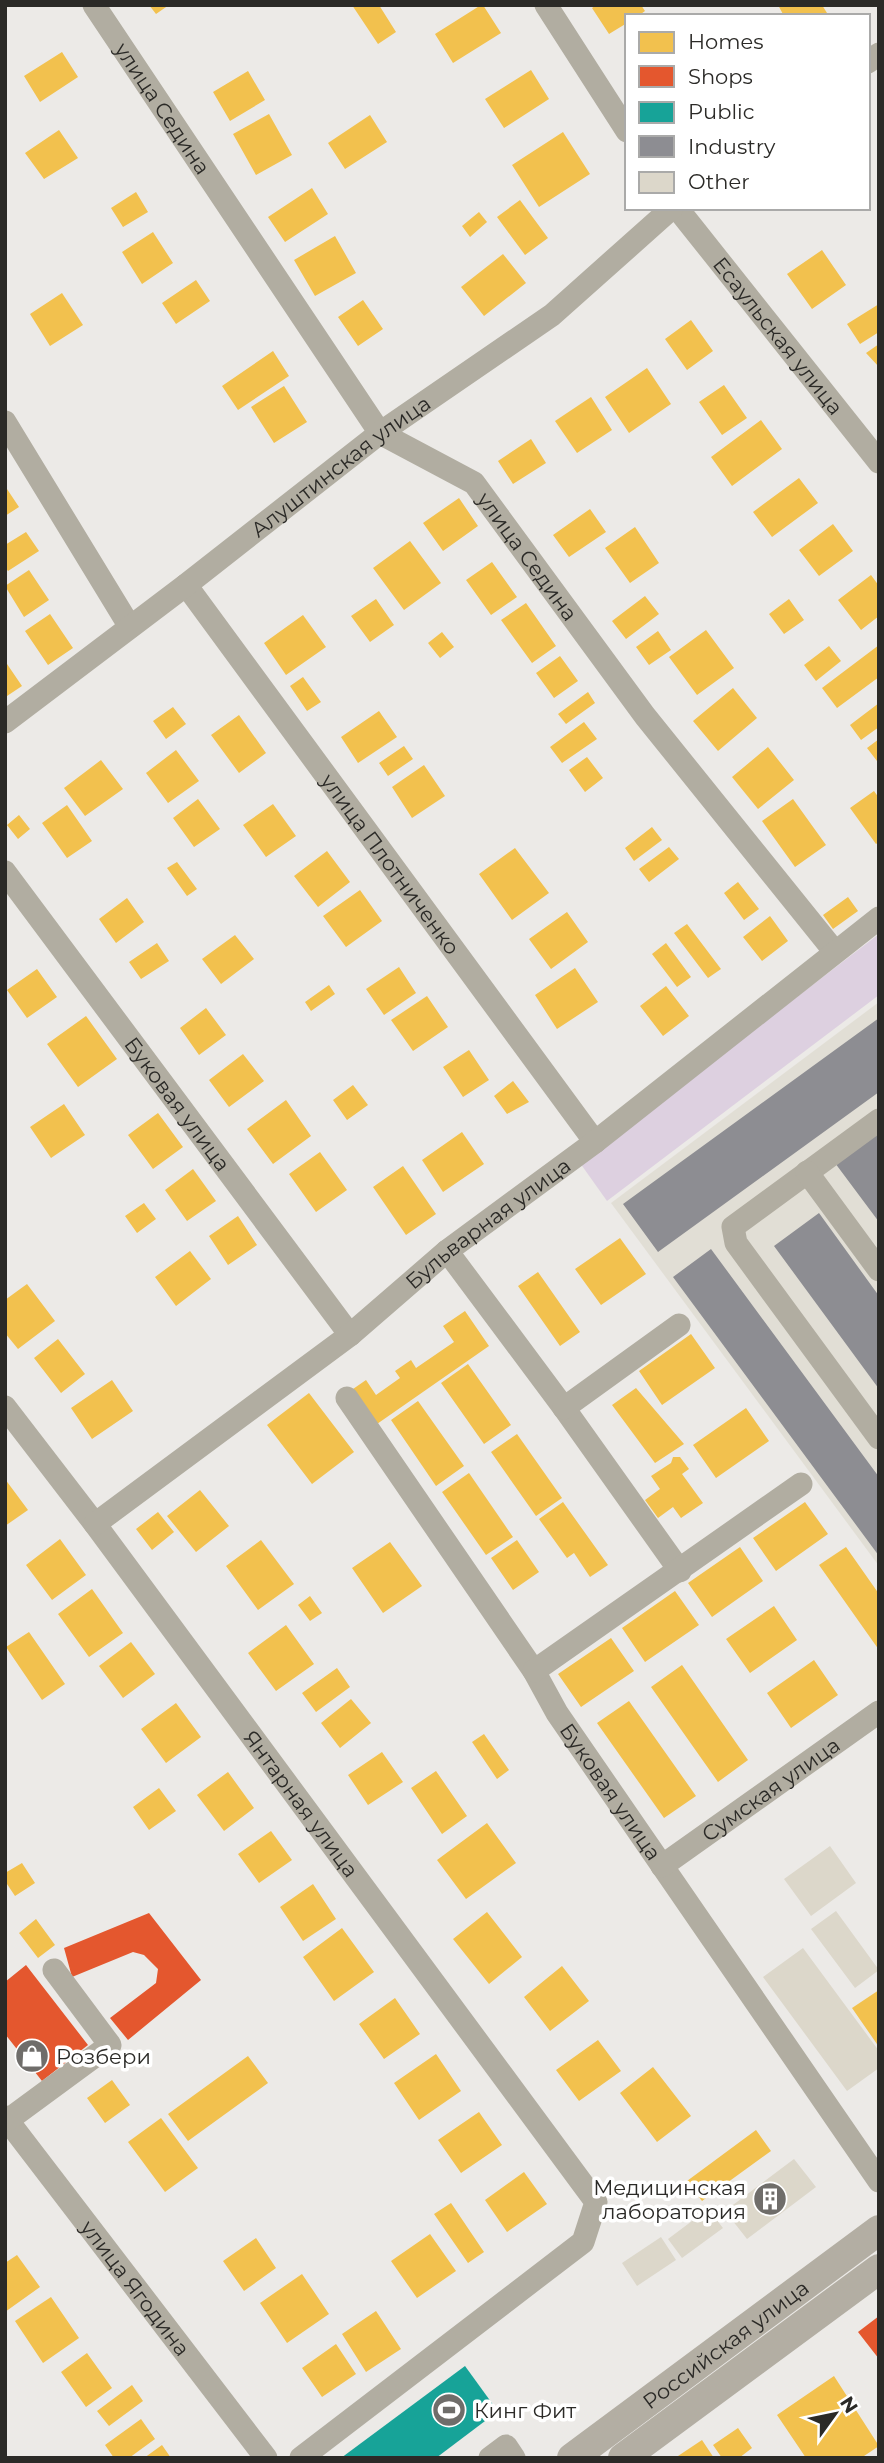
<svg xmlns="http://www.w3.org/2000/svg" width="884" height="2463" font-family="Montserrat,sans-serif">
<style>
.built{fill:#e1ded5}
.green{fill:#ddd0e0}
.homes{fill:#f2c14e}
.shops{fill:#e4572e}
.public{fill:#17a398}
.industry{fill:#8d8d92}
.building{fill:#dcd7ca}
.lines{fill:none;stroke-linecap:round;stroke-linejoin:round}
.minor{stroke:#b1ada1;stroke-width:23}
.major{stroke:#b3aea3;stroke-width:30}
.labels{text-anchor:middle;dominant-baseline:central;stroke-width:7;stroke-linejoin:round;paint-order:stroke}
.street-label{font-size:21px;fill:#2b2a27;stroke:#fff}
.poi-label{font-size:21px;fill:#2b2a27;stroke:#fff;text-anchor:start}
</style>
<rect width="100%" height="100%" fill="#eceae7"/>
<!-- built -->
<path class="built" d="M879,1002v564l-268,-363z"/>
<!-- green -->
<path class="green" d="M879,934v61l-272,206 -27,-38z"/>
<!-- homes -->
<path class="homes" d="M149,5h20l-13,9z
M352,5h27l17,27 -18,12z
M481,5h2l18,28 -48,30 -18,-29z
M596,5h45l4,6 -7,5h-11v7l-18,11 -17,-26z
M778,5h44l5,8 -4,3h-39z
M62,52l16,25 -38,25 -16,-26z
M531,70l18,29 -45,29 -19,-29z
M248,71l17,29 -35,21 -17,-29z
M269,114l23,41 -36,20 -23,-41z
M370,115l17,27 -42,27 -17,-26z
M59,130l19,28 -34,21 -19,-26z
M563,132l27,42 -51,33 -27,-42z
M312,188l16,26 -43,28 -17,-25z
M136,192l12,20 -25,15 -12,-19z
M520,200l28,38 -23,17 -28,-38z
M479,212l8,10 -17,15 -8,-11z
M153,232l20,31 -31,21 -20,-32z
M335,236l21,37 -41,23 -21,-36z
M822,250l24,35 -34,24 -25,-35z
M503,254l23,29 -42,33 -23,-29z
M196,280l14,21 -34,23 -14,-21z
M62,293l21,32 -33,21 -20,-32z
M363,300l20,29 -25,17 -20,-29z
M879,304v28l-19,12 -13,-20z
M691,320l22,31 -26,19 -22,-31z
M879,344v23l-13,-14z
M273,351l16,25 -51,34 -16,-24z
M647,368l24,36 -42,29 -24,-36z
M724,385l23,33 -25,17 -23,-33z
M284,386l23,36 -33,21 -23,-36z
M591,397l21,33 -35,23 -22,-32z
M761,420l21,29 -50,37 -21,-29z
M531,439l15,24 -33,21 -15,-23z
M799,478l19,25 -46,34 -19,-25z
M5,486l14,21 -14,9z
M459,498l19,28 -35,25 -20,-28z
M590,509l16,23 -37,25 -16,-22z
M833,524l20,27 -34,25 -20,-26z
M635,527l24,36 -29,20 -25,-35z
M26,532l13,19 -31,20 -3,-4v-22z
M410,541l31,42 -37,27 -31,-42z
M492,562l25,35 -26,18 -25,-35z
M29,570l20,30 -25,17 -19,-31z
M871,575l8,11v30l-18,14 -23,-30z
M645,596l14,18 -33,25 -14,-18z
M376,599l18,26 -24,17 -19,-26z
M789,599l15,21 -20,14 -15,-20z
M526,603l30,43 -24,17 -31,-43z
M50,614l23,34 -25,17 -23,-34z
M303,615l23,32 -40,28 -22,-32z
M706,630l28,38 -37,27 -28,-38z
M658,631l13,19 -22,15 -13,-18z
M442,632l12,15 -14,11 -12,-15z
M879,645v32l-42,31 -15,-20z
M829,646l12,15 -25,20 -12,-16z
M560,656l18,25 -24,17 -18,-25z
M5,661l17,25 -15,10 -2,-3z
M303,677l18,25 -14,9 -17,-25z
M733,688l24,30 -39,33 -25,-30z
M588,692l7,11 -29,21 -8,-10z
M879,703v24l-18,13 -11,-15z
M173,707l13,17 -20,15 -13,-18z
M379,711l18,26 -39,26 -17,-26z
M239,715l27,38 -27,20 -28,-38z
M584,722l13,17 -35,24 -12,-16z
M879,739v20l-2,2 -10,-13z
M404,746l9,13 -25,17 -9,-13z
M768,747l26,33 -36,29 -26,-32z
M176,750l23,31 -31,22 -22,-30z
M587,757l16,21 -18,14 -16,-22z
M101,760l22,29 -38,27 -21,-28z
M424,765l21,31 -33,22 -20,-31z
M874,791l5,7v44l-3,2 -26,-36z
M198,799l22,30 -26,18 -21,-29z
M793,799l33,46 -31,22 -33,-46z
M273,804l23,32 -30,21 -23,-32z
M67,805l25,36 -25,17 -25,-35z
M19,815l11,14 -12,10 -11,-14z
M652,827l10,13 -28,21 -9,-13z
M669,847l10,12 -30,23 -10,-13z
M515,848l34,45 -37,27 -33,-46z
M327,851l23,31 -32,25 -24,-31z
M177,862l20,27 -10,7 -20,-28z
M738,882l21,27 -15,11 -20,-27z
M360,890l22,31 -36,26 -23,-31z
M848,897l10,14 -25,18 -10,-14z
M127,898l17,24 -28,21 -17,-24z
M567,912l21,30 -37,27 -22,-30z
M770,916l18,25 -26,20 -19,-24z
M687,924l34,45 -13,9 -34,-45z
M235,935l19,24 -33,25 -19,-25z
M157,943l12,18 -28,18 -12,-17z
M666,943l25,34 -14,10 -25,-33z
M399,967l17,26 -32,22 -18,-26z
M575,968l23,34 -41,27 -22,-34z
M37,969l20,28 -30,21 -20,-28z
M329,985l6,9 -24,17 -6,-9z
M666,986l23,30 -26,20 -23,-30z
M427,996l21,31 -35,24 -22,-31z
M206,1008l20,27 -27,20 -19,-27z
M86,1016l31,43 -39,28 -31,-43z
M469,1050l20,30 -26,17 -20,-30z
M243,1054l21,27 -35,26 -20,-27z
M513,1081l16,21 -22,12 -13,-18z
M353,1085l15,20 -21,15 -14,-20z
M286,1100l25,36 -38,28 -26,-35z
M64,1104l21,31 -34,23 -21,-31z
M158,1113l25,34 -30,22 -25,-34z
M462,1132l22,32 -41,28 -21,-32z
M320,1152l27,38 -31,22 -27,-38z
M403,1166l33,48 -30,21 -33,-48z
M193,1169l23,32 -29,20 -22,-31z
M144,1203l12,16 -19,14 -12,-17z
M238,1216l19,29 -29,20 -19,-29z
M620,1238l26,36 -45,31 -26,-36z
M190,1251l21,28 -35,27 -21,-29z
M538,1272l42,60 -20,14 -42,-60z
M27,1284l28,37 -37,28 -13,-16v-33z
M465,1311l24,35 -112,78 -24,-35 13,-9 10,15 24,-17 -5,-7 16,-11 5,8 38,-26 -11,-16z
M691,1334l24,34 -53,37 -23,-34z
M58,1339l27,35 -24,19 -27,-35z
M468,1364l43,61 -27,19 -43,-61z
M112,1380l21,31 -41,28 -21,-31z
M636,1388l48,56 -29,19 -43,-58z
M309,1393l45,59 -42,32 -45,-59z
M418,1401l46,65 -28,20 -45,-66z
M746,1408l23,33 -53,37 -23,-33z
M517,1434l45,64 -26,18 -45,-64z
M673,1457h7l9,12 -7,5 21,29 -22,15 -8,-11 -15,11 -13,-18 15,-11 -9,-13 20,-13z
M469,1473l44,64 -27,18 -44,-63z
M5,1479l23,31 -23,16z
M200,1490l29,36 -33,26 -29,-36z
M563,1502l45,63 -18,12 -16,-24 -7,5 -28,-39z
M805,1502l23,32 -52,37 -23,-33z
M158,1512l16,20 -22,18 -16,-21z
M60,1539l26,36 -34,25 -26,-35z
M261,1540l33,44 -36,26 -32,-44z
M517,1540l22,32 -26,18 -22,-32z
M390,1542l32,44 -39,27 -31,-45z
M740,1547l23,34 -51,36 -24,-34z
M846,1547l33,47v56l-60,-85z
M92,1589l31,44 -34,24 -31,-43z
M675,1591l24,34 -54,37 -23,-34z
M310,1596l12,17 -12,8 -12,-16z
M774,1606l23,34 -47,33 -24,-34z
M286,1625l28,39 -38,27 -28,-38z
M29,1632l36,52 -23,16 -36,-53z
M611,1638l23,33 -53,36 -23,-33z
M131,1642l24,32 -32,24 -24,-32z
M814,1660l24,35 -47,33 -24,-35z
M682,1665l66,95 -30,22 -67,-95z
M337,1668l13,19 -34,25 -14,-19z
M351,1699l20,24 -31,25 -19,-25z
M629,1701l67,95 -32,22 -67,-95z
M176,1703l25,34 -35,26 -25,-34z
M484,1734l25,36 -12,9 -25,-37z
M382,1752l21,30 -35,23 -20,-30z
M436,1771l31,45 -25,18 -31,-46z
M228,1772l26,36 -30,23 -27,-36z
M159,1788l17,23 -27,19 -16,-23z
M487,1823l29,40 -50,36 -29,-39z
M271,1831l21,29 -33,23 -21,-29z
M22,1863l13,20 -20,13 -10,-15v-8z
M313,1884l23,35 -33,22 -23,-34z
M487,1912l35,45 -33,27 -36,-45z
M36,1919l19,26 -17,13 -19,-25z
M342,1928l32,44 -40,29 -31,-44z
M562,1966l27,35 -39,30 -26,-34z
M879,1990v57l-27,-39z
M395,1998l25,36 -36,25 -25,-35z
M598,2040l23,31 -42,30 -23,-31z
M436,2054l25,37 -42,29 -25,-37z
M248,2056l20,27 -80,58 -20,-27z
M653,2067l38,49 -34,26 -37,-49z
M112,2080l18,25 -25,18 -18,-25z
M479,2112l23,33 -41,28 -23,-33z
M161,2118l37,50 -33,24 -37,-50z
M756,2130l15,21 -69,50 -15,-20z
M524,2172l23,32 -40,28 -22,-32z
M451,2203l33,49 -16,11 -34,-49z
M430,2234l26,37 -39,27 -26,-37z
M256,2238l20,30 -32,23 -21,-30z
M17,2255l23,32 -35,25v-49z
M302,2274l27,40 -42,29 -27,-40z
M51,2297l28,41 -36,25 -28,-42z
M376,2311l25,38 -35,23 -24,-38z
M336,2344l20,30 -34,23 -20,-29z
M87,2353l25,35 -26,19 -25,-35z
M834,2376l45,70 -18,12h-55l-29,-43z
M132,2385l11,16 -34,25 -12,-15z
M141,2419l14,20 -26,19h-15l-9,-13z
M738,2428l14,20 -13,10h-17l-9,-13z
M702,2440l12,18h-39z
M162,2445l9,13h-27z"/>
<!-- shops -->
<path class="shops" d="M149,1913l52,67 -73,60 -18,-22 46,-35 2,-14 -14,-14 -11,-3 -61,25 -8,-29z
M26,1965l62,80 -46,36 -37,-47v-52z
M879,2316v43l-21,-27z"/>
<!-- public -->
<path class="public" d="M465,2366l29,40 -1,9 -57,43h-95z"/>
<!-- industry -->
<path class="industry" d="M879,1018v74l-221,160 -35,-48z
M879,1131v91l-44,-59z
M819,1213l60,83v93l-105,-143z
M711,1249l168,228v79l-206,-279z"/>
<!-- building -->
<path class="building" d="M830,1846l26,37 -45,33 -27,-37z
M836,1911l43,59 -24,18 -44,-59z
M803,1948l76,103v17l-32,23 -84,-114z
M794,2159l22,28 -69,52 -22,-28z
M708,2209l15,19 -41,30 -14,-19z
M661,2237l15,23 -39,26 -15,-23z"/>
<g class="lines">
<!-- minor -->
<g class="minor">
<path id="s1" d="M94,5l286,428 94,50 171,233 190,236"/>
<path d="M546,5l81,126"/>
<path d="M868,62l11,-8"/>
<path id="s2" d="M677,208l202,254"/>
<path d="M5,422l125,205"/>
<path id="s3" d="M186,585l409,557"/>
<path id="s4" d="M5,722l181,-137 194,-152 172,-118 120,-107"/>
<path id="s5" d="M5,872l345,463"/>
<path d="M879,1120l-146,107 3,16 143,195"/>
<path d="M807,1172l72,98"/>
<path d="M447,1251l117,157 116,163"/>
<path id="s6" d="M347,1398l187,273 23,42 322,468"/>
<path id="s7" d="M5,1407l90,117 501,678 -13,40 -282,216"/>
<path d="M564,1408l115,-83"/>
<path id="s8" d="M95,1524l255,-189 97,-84 148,-109 284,-224"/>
<path d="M534,1671l267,-187"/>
<path id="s9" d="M662,1866l217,-154"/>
<path id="s10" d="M5,2117l261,341"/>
<path d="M8,2120l102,-75 -56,-75"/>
<path d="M490,2458l16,-12 8,12"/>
</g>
<!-- major -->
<g class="major">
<path id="s11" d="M572,2458l307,-228"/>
<path d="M623,2458l256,-189"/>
</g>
</g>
<!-- icons -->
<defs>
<g id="shop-disc" transform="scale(1.75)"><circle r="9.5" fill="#6f6d6a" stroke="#fff"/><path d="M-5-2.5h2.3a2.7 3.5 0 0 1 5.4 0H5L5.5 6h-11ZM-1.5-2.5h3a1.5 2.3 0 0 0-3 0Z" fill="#fff"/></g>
<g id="building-disc" transform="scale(1.75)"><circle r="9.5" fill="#6f6d6a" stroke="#fff"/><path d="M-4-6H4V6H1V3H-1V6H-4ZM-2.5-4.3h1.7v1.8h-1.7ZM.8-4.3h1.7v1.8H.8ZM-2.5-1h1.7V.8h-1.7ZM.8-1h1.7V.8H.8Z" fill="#fff"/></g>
<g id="stadium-disc" transform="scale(1.75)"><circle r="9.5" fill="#6f6d6a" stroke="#fff"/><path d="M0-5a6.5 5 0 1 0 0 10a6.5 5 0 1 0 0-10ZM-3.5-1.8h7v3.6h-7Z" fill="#fff"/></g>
</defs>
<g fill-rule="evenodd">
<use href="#shop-disc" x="32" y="2056"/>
<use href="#building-disc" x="770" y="2199"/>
<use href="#stadium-disc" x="449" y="2410"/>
</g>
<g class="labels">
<!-- street labels -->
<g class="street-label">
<text stroke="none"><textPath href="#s1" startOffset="124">улица Седина</textPath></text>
<text stroke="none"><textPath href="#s2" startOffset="163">Есаульская улица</textPath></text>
<text stroke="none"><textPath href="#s4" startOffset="422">Алуштинская улица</textPath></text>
<text stroke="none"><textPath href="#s1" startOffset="712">улица Седина</textPath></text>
<text stroke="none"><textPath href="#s3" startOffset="346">улица Плотниченко</textPath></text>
<text stroke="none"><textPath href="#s5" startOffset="289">Буковая улица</textPath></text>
<text stroke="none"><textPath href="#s8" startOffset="495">Бульварная улица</textPath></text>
<text stroke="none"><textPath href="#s9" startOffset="133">Сумская улица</textPath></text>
<text stroke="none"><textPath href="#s6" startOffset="474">Буковая улица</textPath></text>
<text stroke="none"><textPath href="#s7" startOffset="495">Янтарная улица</textPath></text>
<text stroke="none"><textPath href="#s10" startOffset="215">улица Ягодина</textPath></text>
<text stroke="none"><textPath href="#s11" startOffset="191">Российская улица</textPath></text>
</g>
<!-- poi labels -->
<g class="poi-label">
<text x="56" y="2056">Розбери</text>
<text x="746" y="2187" text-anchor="end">Медицинская<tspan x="746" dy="24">лаборатория</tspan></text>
<text x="474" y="2410">Кинг Фит</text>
</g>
</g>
<!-- border -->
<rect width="884" height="2463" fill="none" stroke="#2b2a27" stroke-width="14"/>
<!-- legend -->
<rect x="625" y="14" width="245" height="196" fill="#ffffff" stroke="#aaaaa9" stroke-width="2"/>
<rect x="639" y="32" width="35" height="21" fill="#f2c14e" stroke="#aaaaa9" stroke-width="2"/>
<text x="688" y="49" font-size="21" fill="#2b2a27">Homes</text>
<rect x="639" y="66" width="35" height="21" fill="#e4572e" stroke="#aaaaa9" stroke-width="2"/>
<text x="688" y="84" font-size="21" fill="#2b2a27">Shops</text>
<rect x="639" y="102" width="35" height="21" fill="#17a398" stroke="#aaaaa9" stroke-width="2"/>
<text x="688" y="119" font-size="21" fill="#2b2a27">Public</text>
<rect x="639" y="136" width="35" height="21" fill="#8d8d92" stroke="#aaaaa9" stroke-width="2"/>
<text x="688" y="154" font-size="21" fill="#2b2a27">Industry</text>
<rect x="639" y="172" width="35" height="21" fill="#dcd7ca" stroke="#aaaaa9" stroke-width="2"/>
<text x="688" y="189" font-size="21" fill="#2b2a27">Other</text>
<!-- north arrow -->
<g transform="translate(835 2414) rotate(57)" stroke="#ffffff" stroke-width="5" paint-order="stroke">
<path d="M0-5L12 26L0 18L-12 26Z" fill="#2b2a27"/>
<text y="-10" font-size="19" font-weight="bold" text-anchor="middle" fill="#2b2a27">N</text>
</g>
</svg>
